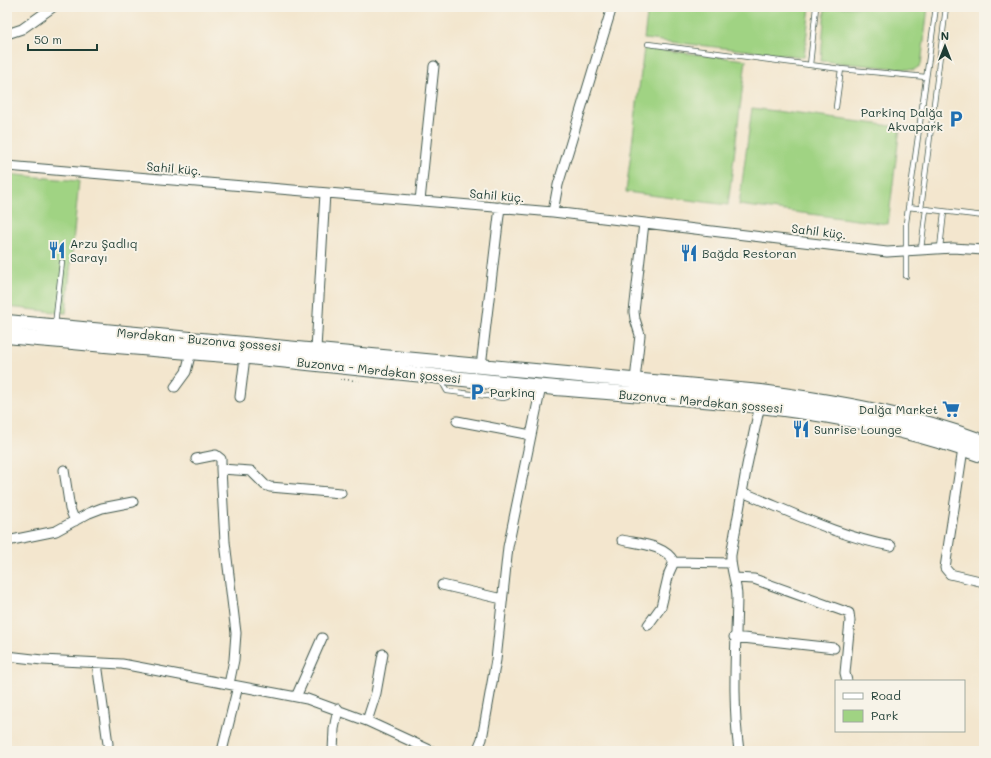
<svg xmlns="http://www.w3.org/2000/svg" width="991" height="758" font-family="Mali,sans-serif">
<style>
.green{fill:#a0d383;stroke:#60885c}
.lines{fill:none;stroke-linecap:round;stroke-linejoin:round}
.lane-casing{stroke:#3f564b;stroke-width:6}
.street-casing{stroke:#3f564b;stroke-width:11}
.primary-casing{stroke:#3f564b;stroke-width:16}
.path{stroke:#3f564b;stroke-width:1.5;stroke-dasharray:1 3;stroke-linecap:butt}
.lane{stroke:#fff;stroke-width:4.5}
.street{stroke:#fff;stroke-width:9}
.primary{stroke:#fff;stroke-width:14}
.labels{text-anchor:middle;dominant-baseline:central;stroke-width:4;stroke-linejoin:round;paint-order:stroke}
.poi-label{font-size:12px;fill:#1f3d34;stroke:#f7f3e8;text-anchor:start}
.street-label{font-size:12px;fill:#1f3d34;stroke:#f7f3e8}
</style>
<rect width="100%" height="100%" fill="#f7f3e8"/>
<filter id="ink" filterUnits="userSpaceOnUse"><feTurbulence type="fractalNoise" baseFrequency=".025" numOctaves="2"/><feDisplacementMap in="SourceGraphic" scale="8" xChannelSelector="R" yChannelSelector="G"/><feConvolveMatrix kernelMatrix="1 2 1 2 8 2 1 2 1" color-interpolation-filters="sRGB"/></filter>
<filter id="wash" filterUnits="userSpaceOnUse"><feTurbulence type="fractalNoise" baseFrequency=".012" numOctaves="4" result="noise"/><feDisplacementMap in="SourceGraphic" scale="16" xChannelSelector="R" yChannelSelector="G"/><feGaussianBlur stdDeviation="0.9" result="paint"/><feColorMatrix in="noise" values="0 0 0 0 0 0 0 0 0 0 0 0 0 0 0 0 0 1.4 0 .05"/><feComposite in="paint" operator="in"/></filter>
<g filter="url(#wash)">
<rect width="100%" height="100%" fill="#f3e6ce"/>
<!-- green -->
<path class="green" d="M648,7h162l-6,50 -160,-18z
M825,7h103l-7,58 -7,5 -93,-9z
M644,48l102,12 -18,145 -102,-13z
M752,108l148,19 -12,97 -149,-19z
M7,174l72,7 -13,132 -59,-6z"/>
</g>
<g filter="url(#ink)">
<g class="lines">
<!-- lane casing -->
<g class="lane-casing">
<path id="lane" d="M648,44l193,25 85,8
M810,65l6,-58
M836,107l5,-38
M908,207l76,9
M921,209l25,-202
M940,248l4,-36
M921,249l5,-40
M906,276v-53l30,-216
M55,325l7,-63
M441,380l6,11 56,7 4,-1 11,-10"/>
</g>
<!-- street casing -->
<g class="street-casing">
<path id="street" d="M7,34l15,-5 31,-22
M7,166l546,46 334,40 66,-4 31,2
M420,201l14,-135
M553,212l5,-27 54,-178
M316,349l9,-156
M481,366l19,-159
M635,380l5,-45 -5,-16 -1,-7 10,-89
M175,387l11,-15 5,-20
M240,397l5,-40
M457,421l74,14
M963,449l-18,119 5,6 34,8
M196,459l20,-4 5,4v10
M64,470l6,39 5,12
M742,492c49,20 98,45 149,54
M622,540c18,4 43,5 52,22
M7,541l49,-10 33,-18 13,-5 31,-6
M734,578l20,1 95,34 1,8 -5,52 2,8
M442,585l60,14
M648,625l13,-18 8,-34 5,-11 56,1
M734,637l100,11
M7,656l35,4 80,4 185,35 60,22 65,30
M97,663l11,81
M229,684l5,-24 2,-27 -11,-91 -4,-73 30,2 14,14 5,2 71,6
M296,697l26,-59
M367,721l9,-28 7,-39
M222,751l16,-65
M333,751l1,-22 4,-20
M477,751l5,-12 14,-79 12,-113 33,-160
M739,751c-7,-52 -3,-102 -2,-154 0,-15 -7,-28 -6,-42l16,-90 13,-60"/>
</g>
<!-- primary casing -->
<g class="primary-casing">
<path id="primary" d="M7,322l754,70c76,10 151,23 223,50
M7,336c81,8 161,14 242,21 99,10 197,21 296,30 148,13 298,17 439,69"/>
</g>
<!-- path -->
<path class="path" d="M7,229l2,-24
M340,379l20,2"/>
<!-- lane -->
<use href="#lane" class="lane"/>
<!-- street -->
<use href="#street" class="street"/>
<!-- primary -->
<use href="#primary" class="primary"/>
</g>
</g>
<!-- icons -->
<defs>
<g id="parking-bare" transform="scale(1.38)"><path d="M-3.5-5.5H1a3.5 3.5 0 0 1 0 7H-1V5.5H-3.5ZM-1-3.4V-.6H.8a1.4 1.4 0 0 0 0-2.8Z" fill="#1f6fb2" stroke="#f7f3e8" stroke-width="2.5" paint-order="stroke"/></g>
<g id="restaurant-bare" transform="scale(1.38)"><path d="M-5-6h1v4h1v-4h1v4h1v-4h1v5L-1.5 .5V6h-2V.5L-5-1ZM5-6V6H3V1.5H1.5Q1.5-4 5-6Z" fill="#1f6fb2" stroke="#f7f3e8" stroke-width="2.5" paint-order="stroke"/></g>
<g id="supermarket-bare" transform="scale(1.38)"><path d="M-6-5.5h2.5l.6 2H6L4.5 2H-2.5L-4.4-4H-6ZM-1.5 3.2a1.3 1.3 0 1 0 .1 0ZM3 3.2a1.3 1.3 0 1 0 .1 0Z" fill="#1f6fb2" stroke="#f7f3e8" stroke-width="2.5" paint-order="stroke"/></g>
</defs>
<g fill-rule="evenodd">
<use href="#parking-bare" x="956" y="119"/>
<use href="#restaurant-bare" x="57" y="250"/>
<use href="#restaurant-bare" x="689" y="253"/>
<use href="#parking-bare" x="477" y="392"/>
<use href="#supermarket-bare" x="951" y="409"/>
<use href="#restaurant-bare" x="801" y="429"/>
</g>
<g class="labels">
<!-- poi labels -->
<g class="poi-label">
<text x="943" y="112" text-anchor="end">Parkinq Dalğa<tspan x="943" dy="14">Akvapark</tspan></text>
<text x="70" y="243">Arzu Şadlıq<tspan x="70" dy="14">Sarayı</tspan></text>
<text x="702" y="253">Bağda Restoran</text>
<text x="490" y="392">Parkinq</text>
<text x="938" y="409" text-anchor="end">Dalğa Market</text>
<text x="814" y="429">Sunrise Lounge</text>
</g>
<!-- street labels -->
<g class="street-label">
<text transform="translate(174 168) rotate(5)">Sahil küç.</text>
<text transform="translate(497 195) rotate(5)">Sahil küç.</text>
<text transform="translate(819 231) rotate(7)">Sahil küç.</text>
<text transform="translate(199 339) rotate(5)">Mərdəkan - Buzonva şossesi</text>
<text transform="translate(379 370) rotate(6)">Buzonva - Mərdəkan şossesi</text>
<text transform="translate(701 401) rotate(5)">Buzonva - Mərdəkan şossesi</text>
</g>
</g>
<!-- margin -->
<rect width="991" height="758" fill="none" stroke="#f7f3e8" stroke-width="24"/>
<!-- legend -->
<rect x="835" y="680" width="130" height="52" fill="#f7f3e8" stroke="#a1aaa0"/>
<rect x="843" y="693" width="20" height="6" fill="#ffffff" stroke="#a1aaa0"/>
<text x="871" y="700" font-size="12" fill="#1f3d34">Road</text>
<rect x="843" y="710" width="20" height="12" fill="#a0d383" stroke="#a1aaa0"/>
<text x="871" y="720" font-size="12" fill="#1f3d34">Park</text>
<!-- north arrow -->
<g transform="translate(945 46)" stroke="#f7f3e8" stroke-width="3" paint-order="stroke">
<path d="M0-3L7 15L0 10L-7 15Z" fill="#1f3d34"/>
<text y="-6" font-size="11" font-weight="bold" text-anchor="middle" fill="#1f3d34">N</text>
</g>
<!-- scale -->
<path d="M28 44v6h69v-6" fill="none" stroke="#1f3d34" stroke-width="2"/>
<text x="34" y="44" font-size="12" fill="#1f3d34" stroke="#f7f3e8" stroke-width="3" paint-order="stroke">50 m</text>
</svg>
